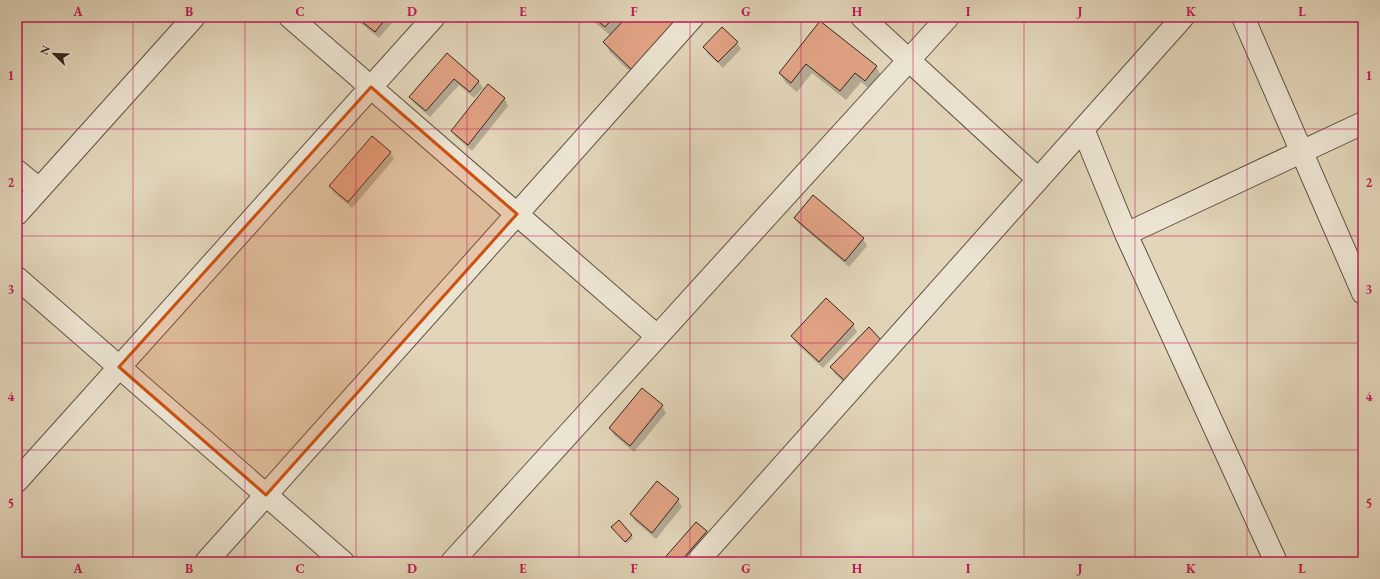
<svg xmlns="http://www.w3.org/2000/svg" width="1380" height="579" font-family="'EB Garamond',serif">
<style>
.shadow{fill:#0003}
.building{fill:#e1a385;stroke:#34261c}
.lines{fill:none;stroke-linecap:round;stroke-linejoin:round}
.minor-casing{stroke:#605243;stroke-width:24}
.minor{stroke:#ece4d2;stroke-width:22}
.marked{fill:#cd510e;fill-opacity:0.2;stroke:#cd510e;stroke-width:3;stroke-linejoin:round}
.grid{fill:none;stroke:#c2185b;stroke-width:1;stroke-opacity:0.55}
.neatline{fill:none;stroke:#c2185b;stroke-width:1.5}
.grid-label{font-size:13px;text-anchor:middle;font-weight:bold;fill:#c2185b}
</style>
<rect width="100%" height="100%" fill="#e2d5b9"/>
<filter id="stains"><feTurbulence type="fractalNoise" baseFrequency=".005" numOctaves="4"/><feColorMatrix values="0 0 0 0 .2 0 0 0 0 .09 0 0 0 0 .02 0 0 0 .5 -.17"/></filter>
<radialGradient id="worn" r=".72"><stop offset=".6" stop-color="#630" stop-opacity="0"/><stop offset="1" stop-color="#630" stop-opacity=".3"/></radialGradient>
<!-- shadow -->
<path class="shadow" d="M353,17h42l1,1 -17,20z
M590,17h93l-45,63 -28,-28 -6,-10 7,-6 -19,-16z
M821,23l55,44 6,9 -11,14 -10,-8 -15,18 -34,-27 -15,19 -11,-9 -6,-9z
M737,43l4,6 -18,19 -15,-14 -4,-7z
M448,54l31,28 4,6 -9,10 -15,-13 -29,32 -16,-14 -3,-6z
M488,86l17,13 3,7 -36,45 -16,-14 -4,-6z
M390,152l4,7 -42,49 -18,-15 -4,-7z
M795,218l68,21 4,7 -18,21 -50,-43z
M826,300l27,25 4,7 -34,36 -27,-25 -4,-7z
M882,342l-33,45 -14,-13 -4,-7z
M642,389l20,17 4,7 -32,39 -20,-17 -4,-7z
M657,482l21,18 4,7 -26,32 -21,-18 -4,-7z
M615,530l16,5 2,3 -6,6z
M706,532l4,6 -20,24h-28z"/>
<!-- building -->
<path class="building" d="M356,17h31l-12,15z
M593,17h21l-9,10z
M627,17h56l-51,53 -29,-28z
M820,21l57,45 -12,15 -10,-8 -15,18 -34,-27 -15,19 -12,-10z
M722,27l16,15 -20,20 -15,-15z
M447,53l32,28 -9,11 -16,-13 -28,32 -17,-14z
M488,84l17,14 -37,47 -17,-14z
M372,136l19,16 -43,50 -19,-16z
M813,195l51,43 -19,23 -51,-43z
M826,298l28,26 -35,38 -28,-26z
M869,327l14,15 -38,39 -15,-14z
M642,388l21,17 -33,41 -21,-18z
M657,481l22,18 -27,34 -22,-19z
M619,520l13,15 -7,7 -14,-15z
M696,522l11,9 -27,31h-19z"/>
<g class="lines">
<!-- minor casing -->
<g class="minor-casing">
<path id="minor" d="M290,17l367,319
M862,17l176,162
M1243,17l120,276
M1083,129l43,105 150,328
M17,171l22,18
M17,214l177,-197
M1126,234l237,-111
M17,278l326,284
M17,481l417,-464
M206,562l487,-545
M452,562l496,-545
M697,562l486,-545"/>
</g>
<!-- minor -->
<use href="#minor" class="minor"/>
</g>
<!-- marked area -->
<path class="marked" d="M371,87l146,127 -251,281 -147,-128z"/>
<!-- grid -->
<path class="grid" d="M133,17v545M245,17v545M356,17v545M467,17v545M579,17v545M690,17v545M801,17v545M913,17v545M1024,17v545M1135,17v545M1247,17v545M17,129h1346M17,236h1346M17,343h1346M17,450h1346"/>
<!-- margin -->
<rect width="1380" height="579" fill="none" stroke="#e2d5b9" stroke-width="44"/>
<!-- north arrow -->
<g transform="translate(54 54) rotate(293)" stroke="#ece4d2" stroke-width="3" paint-order="stroke">
<path d="M0-3L7 15L0 10L-7 15Z" fill="#34261c"/>
<text y="-6" font-size="11" font-weight="bold" text-anchor="middle" fill="#34261c">N</text>
</g>
<rect x="22" y="22" width="1336" height="535" class="neatline"/>
<g class="grid-label">
<text x="78" y="16">A</text>
<text x="189" y="16">B</text>
<text x="300" y="16">C</text>
<text x="412" y="16">D</text>
<text x="523" y="16">E</text>
<text x="634" y="16">F</text>
<text x="746" y="16">G</text>
<text x="857" y="16">H</text>
<text x="968" y="16">I</text>
<text x="1080" y="16">J</text>
<text x="1191" y="16">K</text>
<text x="1302" y="16">L</text>
<text x="11" y="80">1</text>
<text x="1369" y="80">1</text>
<text x="11" y="187">2</text>
<text x="1369" y="187">2</text>
<text x="11" y="294">3</text>
<text x="1369" y="294">3</text>
<text x="11" y="401">4</text>
<text x="1369" y="401">4</text>
<text x="11" y="508">5</text>
<text x="1369" y="508">5</text>
<text x="78" y="573">A</text>
<text x="189" y="573">B</text>
<text x="300" y="573">C</text>
<text x="412" y="573">D</text>
<text x="523" y="573">E</text>
<text x="634" y="573">F</text>
<text x="746" y="573">G</text>
<text x="857" y="573">H</text>
<text x="968" y="573">I</text>
<text x="1080" y="573">J</text>
<text x="1191" y="573">K</text>
<text x="1302" y="573">L</text>
</g>
<rect width="100%" height="100%" filter="url(#stains)"/>
<rect width="100%" height="100%" fill="url(#worn)"/>
</svg>
